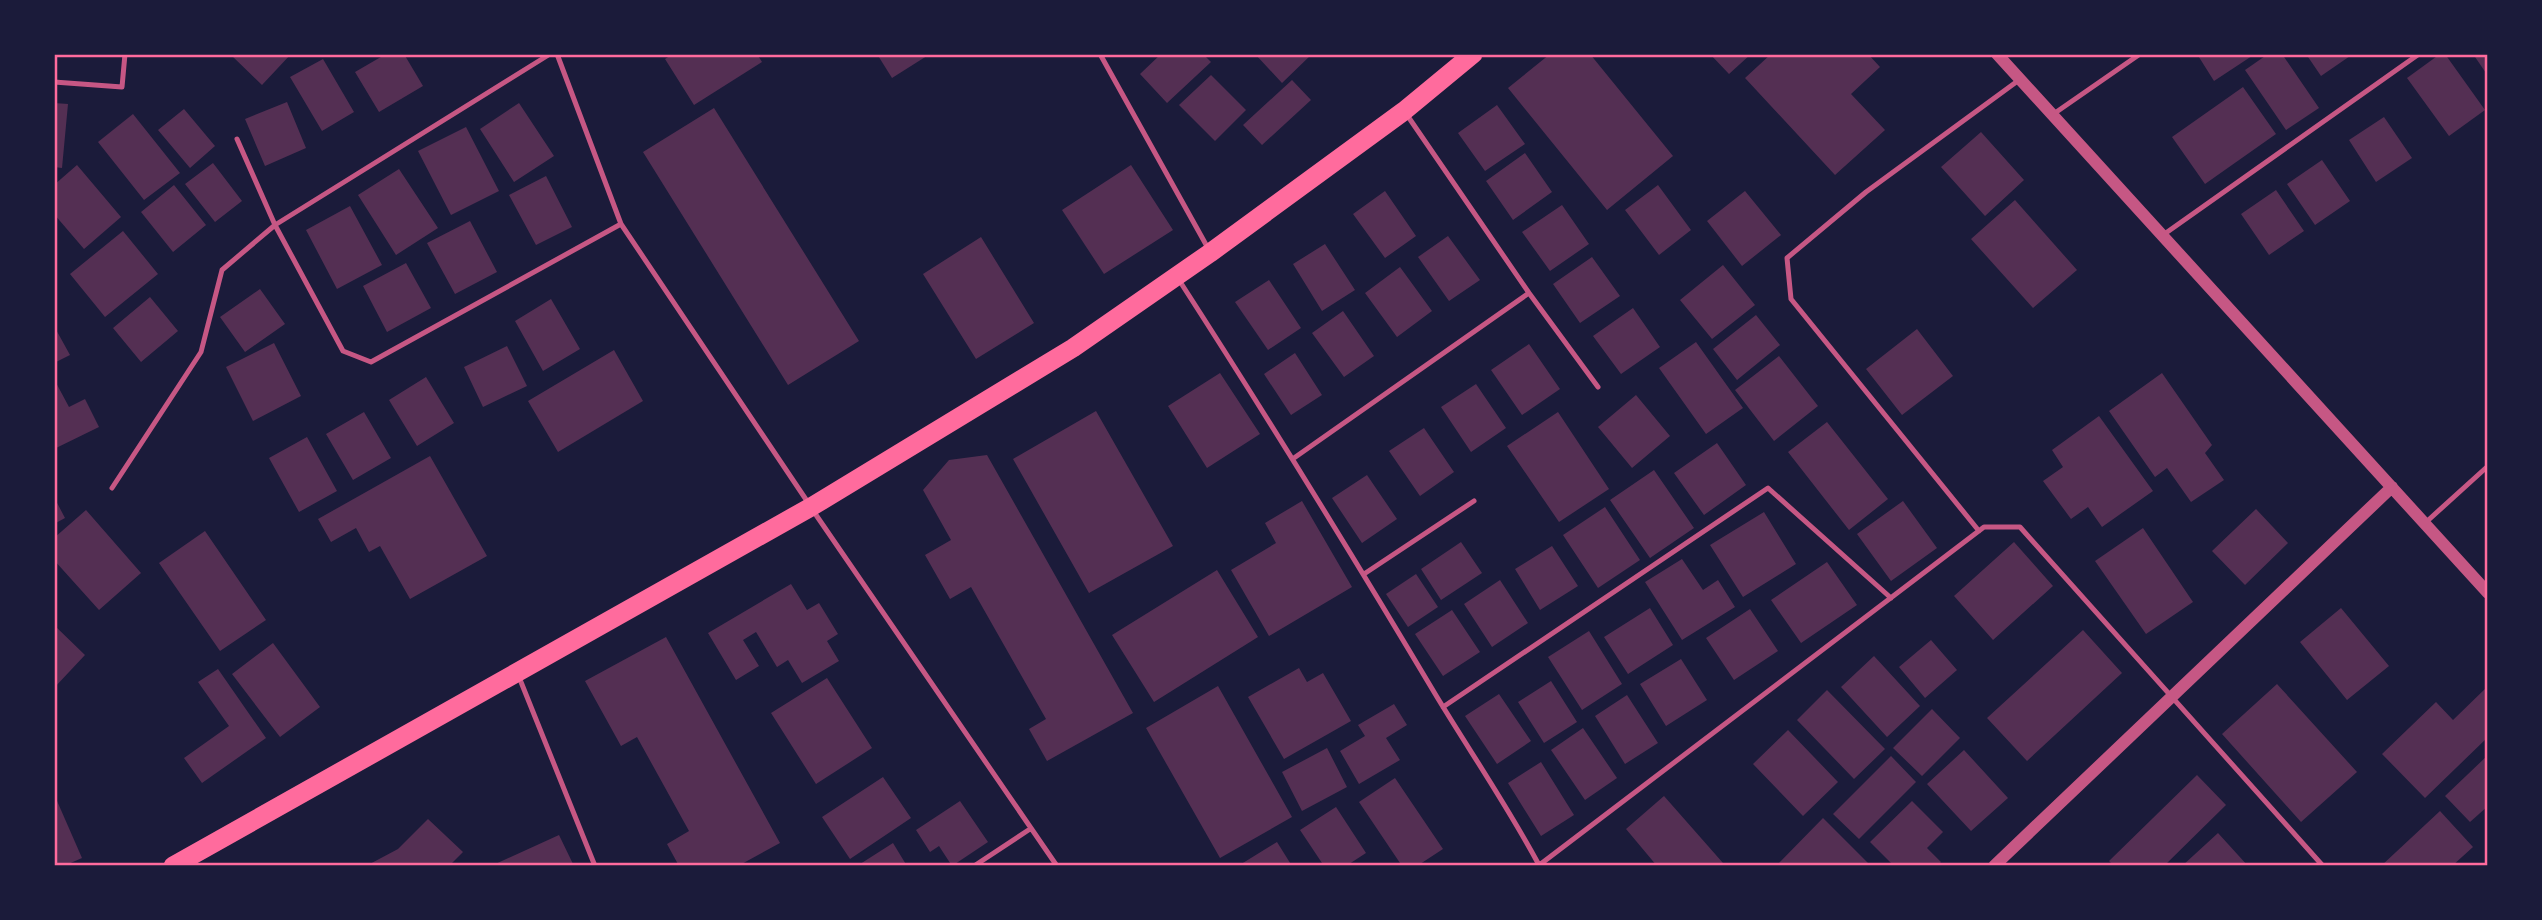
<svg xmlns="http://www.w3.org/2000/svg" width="2542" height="920" font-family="'Space Grotesk',sans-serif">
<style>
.building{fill:#542f53}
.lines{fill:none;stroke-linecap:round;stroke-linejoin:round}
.service{stroke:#c65784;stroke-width:5}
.tertiary{stroke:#c65784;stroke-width:12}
.trunk{stroke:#ff6b9d;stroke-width:19}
.neatline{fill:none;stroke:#ff6b9d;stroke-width:2.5}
</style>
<rect width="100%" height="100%" fill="#1b1b3a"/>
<!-- building -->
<path class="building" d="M230,54h61l-29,31z
M386,54h18l19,32 -44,26 -24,-40z
M673,54h84l5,8 -68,43 -29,-46z
M877,54h53l-38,24z
M1161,54h42l8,8 -44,41 -27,-29z
M1255,54h57l-30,29z
M1550,54h40l83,102 -66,54 -99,-122z
M1710,54h41l-22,20z
M1771,54h97l12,13 -29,27 34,36 -50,45 -90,-97z
M2197,54h58l-41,27z
M2268,54h14l37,54 -33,22 -41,-60z
M2306,54h47l-32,22z
M2440,54h5l40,56 -36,26 -42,-58z
M2473,54h15v22z
M323,59l31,53 -32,19 -32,-54z
M1211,75l35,35 -31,31 -36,-36z
M1292,80l19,20 -49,45 -19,-20z
M2243,87l33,47 -71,50 -33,-47z
M287,102l19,46 -41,18 -20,-47z
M54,103l14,1 -6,64 -8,-1z
M519,103l35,53 -40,26 -34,-53z
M1497,105l28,39 -40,27 -27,-38z
M714,108l145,233 -71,44 -145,-233z
M184,109l31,37 -25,22 -32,-38z
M133,114l47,59 -36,27 -46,-58z
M2384,117l28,41 -36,24 -27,-42z
M466,127l33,64 -48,24 -33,-64z
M1981,132l43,48 -39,36 -44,-49z
M1525,153l27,39 -39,28 -27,-39z
M2322,160l28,41 -35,24 -28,-41z
M213,163l29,38 -27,21 -30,-38z
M77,165l44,52 -37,32 -30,-35v-29z
M1131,165l42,65 -69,44 -42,-64z
M399,169l39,59 -42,27 -38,-60z
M546,176l26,51 -36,18 -27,-50z
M174,185l32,40 -33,27 -32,-40z
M1658,185l33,45 -32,25 -34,-45z
M2276,190l28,41 -35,24 -28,-41z
M1385,191l31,45 -31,22 -32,-44z
M1745,191l36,44 -39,31 -35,-45z
M2015,200l62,70 -44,38 -62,-69z
M1562,205l27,39 -39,27 -28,-39z
M350,206l32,59 -45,24 -31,-59z
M470,221l27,51 -42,22 -28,-51z
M123,231l35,43 -53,43 -35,-43z
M1448,236l32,44 -31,21 -31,-44z
M981,237l53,86 -58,36 -53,-85z
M1325,244l30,46 -33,21 -29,-47z
M1592,257l28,39 -40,27 -27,-39z
M406,263l25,45 -44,24 -24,-46z
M1723,265l32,40 -43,34 -32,-39z
M1400,267l32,44 -35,26 -32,-44z
M1269,280l32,48 -33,22 -33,-48z
M260,289l25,35 -40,28 -25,-35z
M150,297l28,34 -37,31 -28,-34z
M551,299l29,50 -37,22 -28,-50z
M1633,308l27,39 -39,27 -28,-38z
M1343,311l31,45 -30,21 -32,-44z
M1756,315l24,30 -43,35 -24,-31z
M54,326l16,29 -16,8z
M1917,329l36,47 -51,39 -36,-46z
M1696,342l47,66 -37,26 -47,-66z
M274,343l27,53 -48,25 -27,-54z
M1529,344l31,45 -38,26 -31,-45z
M507,346l20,40 -44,21 -19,-40z
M614,350l29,51 -85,51 -30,-51z
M1295,353l27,42 -31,20 -27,-41z
M1779,356l39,50 -44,35 -39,-51z
M1220,373l40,61 -53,34 -39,-62z
M2162,373l50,72 -7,8 19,27 -33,22 -24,-34 -12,9 -46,-66z
M426,377l28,46 -37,23 -28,-46z
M54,379l15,28 16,-8 14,28 -45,22z
M1476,384l30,44 -35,24 -30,-45z
M1636,395l34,41 -38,32 -34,-41z
M1096,411l77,135 -84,47 -76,-134z
M364,412l27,46 -38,22 -27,-46z
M1558,412l51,77 -50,33 -52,-76z
M2099,416l54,75 -51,36 -14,-20 -17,12 -28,-38 20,-14 -11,-17z
M1827,422l61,77 -39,31 -61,-78z
M1424,428l30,44 -34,24 -31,-45z
M307,437l30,54 -38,21 -30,-54z
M1717,443l29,42 -42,30 -30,-42z
M987,455l146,258 -86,48 -18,-32 17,-10 -75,-132 -21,12 -25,-44 26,-15 -28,-50 26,-30z
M430,456l57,100 -77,43 -30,-53 -11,6 -13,-24 -25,14 -13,-23z
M1654,470l40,58 -44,30 -40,-58z
M1367,475l30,44 -35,24 -30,-45z
M54,497l11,21 -11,6z
M1302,501l50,86 -83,49 -38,-66 45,-27 -11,-20z
M1903,501l34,47 -46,33 -34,-47z
M1605,507l35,53 -42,28 -35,-53z
M2256,509l32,34 -43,42 -33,-34z
M86,510l55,63 -42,37 -45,-50v-22z
M1764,512l32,52 -53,33 -33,-52z
M2143,528l50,74 -47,32 -51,-73z
M205,531l61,89 -46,31 -61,-88z
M1461,542l21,31 -41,27 -20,-31z
M2014,542l39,44 -60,54 -39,-44z
M1552,546l26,40 -38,24 -25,-41z
M1682,559l21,31 15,-10 17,27 -53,33 -37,-58z
M1827,562l30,43 -56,38 -30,-43z
M1217,570l41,67 -104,65 -42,-67z
M1416,574l22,33 -30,20 -22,-33z
M1500,580l28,43 -36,24 -28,-43z
M791,584l16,26 12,-7 19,31 -11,7 12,20 -37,22 -14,-23 -11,7 -21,-35 -13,8 16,26 -23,14 -28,-47z
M1650,608l23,37 -45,29 -24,-37z
M2341,608l48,58 -42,34 -47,-58z
M1750,609l28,42 -44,29 -28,-42z
M1452,610l28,42 -37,24 -28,-42z
M54,625l31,30 -31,33z
M2083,630l39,43 -95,88 -40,-43z
M1589,631l33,53 -40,26 -34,-53z
M666,637l114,206 -42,23h-59l-12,-22 22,-13 -52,-94 -16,9 -36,-65z
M1931,640l26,30 -32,28 -26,-31z
M273,643l47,64 -40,30 -48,-63z
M1874,656l46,50 -33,31 -46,-50z
M1681,659l26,41 -41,26 -26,-42z
M1299,668l8,14 16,-9 28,48 -67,38 -36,-62z
M218,669l48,69 -64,45 -18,-25 45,-32 -31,-44z
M827,678l45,70 -56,36 -45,-71z
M1551,681l26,41 -33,21 -26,-41z
M2277,684l80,88 -56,50 -79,-88z
M1218,686l74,131 -72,41 -74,-130z
M2488,686v51l-63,61 -43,-44 54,-52 17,18z
M1827,690l58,59 -31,30 -57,-59z
M1499,694l32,47 -34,23 -32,-48z
M1627,695l31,48 -33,21 -30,-48z
M1394,704l13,21 -21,13 14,22 -41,24 -19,-33 25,-15 -7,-11z
M1932,709l28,29 -38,38 -29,-28z
M1583,728l34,50 -32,22 -34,-50z
M1788,730l50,52 -35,34 -50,-52z
M1327,748l20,39 -45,24 -20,-39z
M1964,750l44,48 -37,33 -44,-47z
M2488,755v51l-18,16 -25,-26z
M1891,756l25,26 -57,57 -26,-25z
M1541,762l33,53 -33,21 -33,-53z
M2197,775l29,30 -62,61h-50l-5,-5z
M883,777l28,41 -61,41 -28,-42z
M1395,778l48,71 -26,17h-15l-43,-64z
M54,794l28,64 -16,7 -12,-1z
M1664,796l59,67 -3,3h-63l-31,-37z
M960,801l28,41 -36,24 -13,-20 -9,6 -14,-22z
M1912,801l31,31 -16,16 14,14 -4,4h-43l-24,-24z
M1336,807l30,46 -20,13h-22l-24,-36z
M2440,811l33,36 -21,19h-71z
M1823,818l48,48h-95z
M428,819l35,33 -14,14h-83l32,-17z
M2218,833l30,33h-66z
M559,835l15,31h-83z
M1277,842l15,24h-54z
M893,843l14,23h-50z"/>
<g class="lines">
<!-- service -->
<path class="service" d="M557,54l64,170 188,280
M1100,54l109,196
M54,82l68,5 3,-33
M1407,115l122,178 69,94
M2052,115l88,-61
M237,139l38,86 68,126 28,11 250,-138
M2163,235l256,-181
M1179,280c89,138 174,276 258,417 34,56 71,110 102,168
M1294,458l235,-165
M112,488l89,-136 21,-82 53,-45 275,-171
M814,512l243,354
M2424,524l64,-58
M1979,531l-188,-232 -4,-41 79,-66 153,-112
M1364,574l110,-73
M519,677l76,189
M1443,707l325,-219 123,110
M974,866l56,-37
M1538,866l446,-339h36l303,339"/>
<!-- tertiary -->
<path class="tertiary" d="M1997,54l491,539
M1994,866l398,-379"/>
<!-- trunk -->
<path class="trunk" d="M173,866l638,-359 262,-159 137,-95 194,-142 69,-57"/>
</g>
<!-- border -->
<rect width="2542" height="920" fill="none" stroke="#1b1b3a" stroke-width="112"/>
<rect x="56" y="56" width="2430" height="808" class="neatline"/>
</svg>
